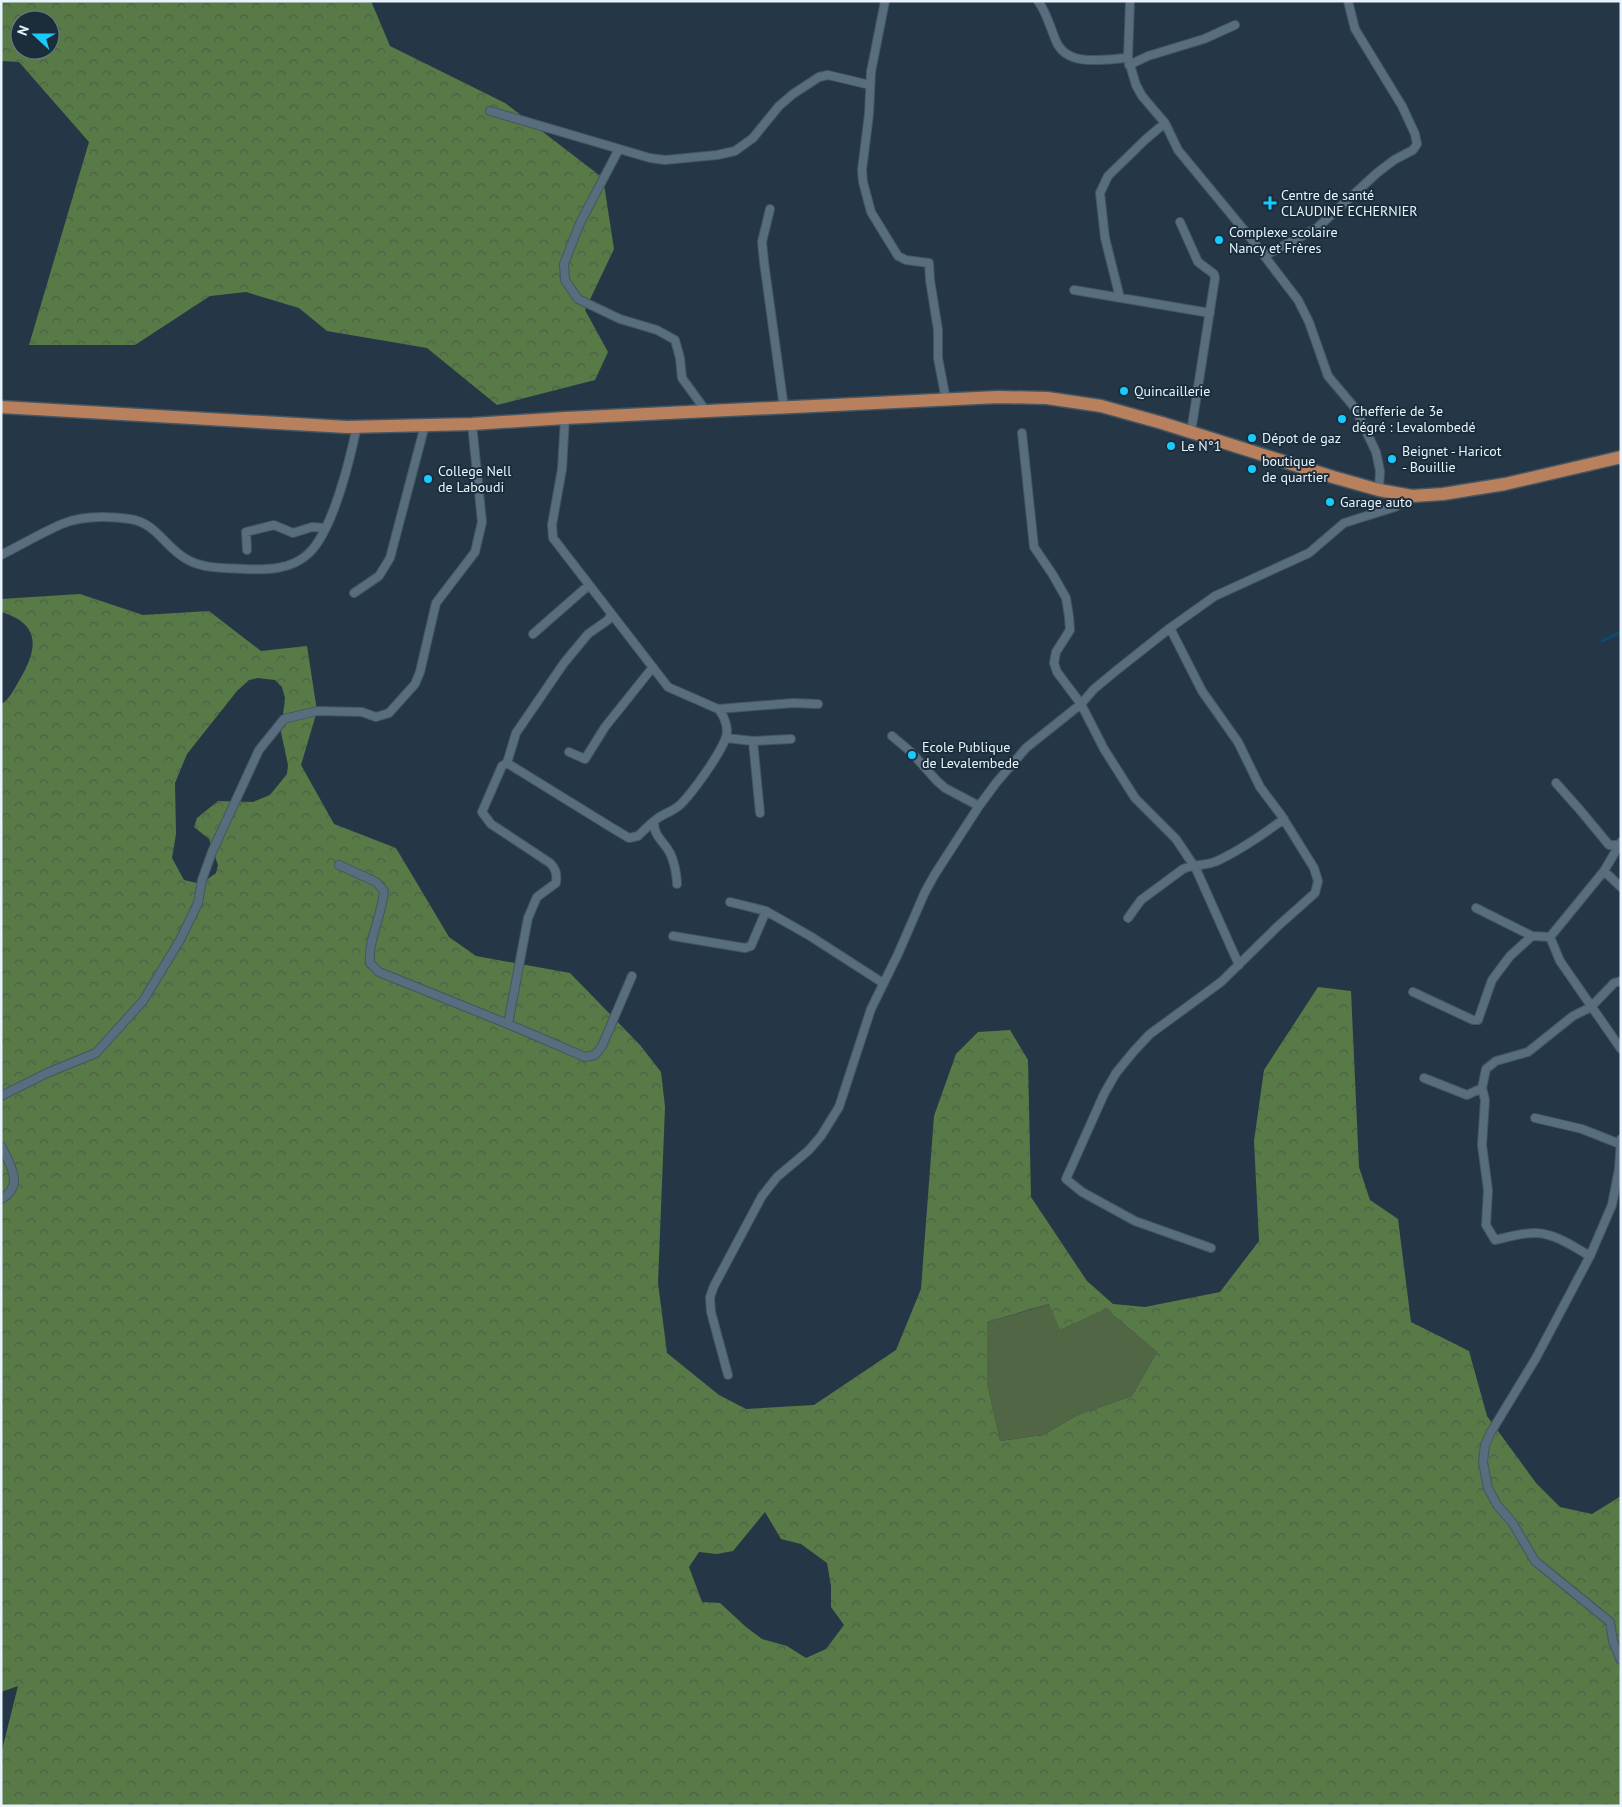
<svg xmlns="http://www.w3.org/2000/svg" width="1622" height="1807" font-family="'PT Sans',sans-serif">
<style>
.grass{fill:#506645}
.forest{fill:url(#forest-crowns);fill-rule:evenodd}
.lines{fill:none;stroke-linecap:round;stroke-linejoin:round}
.stream{stroke:#084d70;stroke-width:2.5}
.street-casing{stroke:#455662;stroke-width:10}
.primary-casing{stroke:#455662;stroke-width:15}
.street{stroke:#586d7d;stroke-width:8}
.primary{stroke:#b8805d;stroke-width:12}
.poi-dot{fill:#19cafc;stroke:#1b2d3b;stroke-width:2}
.labels{text-anchor:middle;dominant-baseline:central;stroke-width:4;stroke-linejoin:round;paint-order:stroke}
.poi-label{font-size:14px;fill:#e8f3fd;stroke:#1b2d3b;text-anchor:start}
</style>
<defs>
<pattern id="forest-crowns" width="20" height="18" patternUnits="userSpaceOnUse" patternTransform="scale(1.25)"><rect width="20" height="18" fill="#587a47"/><path d="M2 6a3 3 0 1 1 6 0M12 15a3 3 0 1 1 6 0" fill="none" stroke="#4e5f4a"/></pattern>
</defs>
<rect width="100%" height="100%" fill="#253746"/>
<!-- grass -->
<path class="grass" d="M1050,1304l10,26 46,-21 51,43 -25,44 -54,19 -35,20 -43,6 -13,-58v-61z"/>
<!-- forest -->
<path class="forest" d="M1,1h370l19,45 115,57 98,75 11,71 -29,61 23,42 -13,28 -98,25 -70,-57 -100,-17 -28,-23 -53,-16 -36,4 -75,49h-106l60,-203 -70,-80 -18,-1zM20,20h30v30h-30z
M80,594l63,21 66,-4 52,40 46,-5 10,65 -16,54 33,59 62,24 53,89 27,19 94,17 70,72 21,27 4,35 -7,176 9,70 52,42 27,14 68,-4 82,-55 25,-61 13,-173 22,-62 22,-22 32,-2 18,30 3,137 56,84 26,23 32,3 75,-15 39,-51 -5,-100 10,-71 54,-83 33,4 8,176 11,33 28,19 13,103 58,29 18,65 49,67 24,24 32,7 29,-18v310h-1620v-52l17,-68 -17,6v-988c9,-5 13,-15 19,-25 18,-31 21,-55 -19,-67v-13zM258,678l17,2 7,7 3,11 -4,34 7,33 -1,9 -17,21 -17,7 -35,-1 -21,17 -3,9 15,12 9,26 -2,8 -15,11 -17,-4 -12,-22 4,-24 -1,-51 12,-29 50,-63 12,-11zM1049,1304l11,26 46,-21 51,43 -25,44 -54,19 -35,20 -43,6 -13,-58v-61zM765,1512l16,27 20,5 26,19 4,23v21l13,18 -18,24 -20,9 -19,-12 -25,-7 -16,-12 -26,-24 -18,-1 -13,-35 10,-15 18,2 16,-3z"/>
<g class="lines">
<!-- stream -->
<path class="stream" d="M1602,641l19,-9"/>
<!-- street casing -->
<g class="street-casing">
<path id="street" d="M885,1l-14,71 -2,42 -7,56 1,12 8,30 27,44 8,4 23,3 1,17 8,50v28l8,42
M1038,1c9,12 12,26 18,40 11,27 49,18 72,17
M1130,1l-2,57 8,27 6,11 23,27 13,27 71,86 49,64 11,22 19,54 27,32 21,44 4,19 -1,19
M1129,65l19,-9 56,-17 31,-14
M490,111l160,47 15,2 52,-5 18,-4 18,-13 26,-32 14,-12 26,-17 9,-2 42,10
M619,149l-39,74 -16,41 1,16 13,19 42,20 37,11 18,10 5,18 2,20 24,33
M770,209l-8,33 2,20 20,146
M1180,222l18,40 16,12 1,4 -24,154
M1264,256l53,-28 60,-55 17,-13 19,-10 4,-6 -2,-10 -13,-28 -47,-77 -7,-28
M1074,290l136,23
M1120,298l-15,-60 -5,-45 8,-17 38,-37 19,-16
M1022,433l12,114 19,28 13,23 3,19 1,13 -14,22 -2,11 3,9 24,32 23,45 31,49 41,41 20,30 43,96
M247,550l-1,-18 28,-7 19,8 19,-6 12,1
M1,555c20,-10 40,-22 61,-31 21,-9 46,-8 68,-5 27,4 36,30 58,41 17,9 37,8 56,9 22,1 48,1 65,-16 24,-23 41,-94 48,-127
M354,593l25,-17 11,-18 35,-133
M1170,628l32,63 36,51 22,45 21,28 33,53 4,13 -3,12 -38,34 -56,55 -71,52 -16,17 -18,22 -12,21 -38,85 16,13 53,29 76,27
M533,634l56,-49
M718,709l75,-6 25,1
M892,736l19,16 26,29 8,7 34,18
M726,738l27,3 38,-2
M753,741l7,72
M569,752l16,7 20,-32 48,-60
M507,763l102,63 20,12 9,-2c6,-6 13,-13 20,-18 7,-5 16,-7 23,-14 12,-12 40,-51 45,-67 3,-9 -2,-22 -8,-28l-50,-22 -115,-149 -1,-13 10,-56 3,-51
M1556,783l24,27 29,35h9
M654,822c0,15 9,18 16,31 4,8 7,22 7,31
M339,865l37,17 8,9c-2,25 -16,48 -14,72l9,9 129,52 77,33 10,-2 7,-9 30,-70
M1604,871l17,16
M730,902l36,9 44,25 73,47
M1476,908l56,28 18,1
M1128,918l13,-18 42,-31c10,-5 24,-3 34,-8 24,-11 46,-27 67,-42
M673,936l72,12 6,-2 15,-35
M1550,937l10,24 61,88
M1550,937l54,-66 17,-29
M1413,992l60,28h5l14,-40 18,-24 22,-20
M508,1024l20,-106 9,-21 19,-14c1,-9 0,-14 -6,-20l-59,-39 -9,-12 20,-46 5,-3 9,-30 48,-70 24,-29 20,-14 3,-6
M1424,1078l43,17 15,-7
M1,1096l46,-23 49,-20 47,-52 37,-61 18,-37 4,-23 10,-28 47,-102 25,-31 33,-8 45,1 14,5 13,-4 26,-29 5,-12 16,-69 39,-51 7,-30 -10,-98
M1535,1118l47,11 38,15
M1621,1139l-2,30 -7,36 -22,51 -54,102 -45,74 -6,13 -2,17 5,26 9,17 15,17 23,39 75,61 3,19 8,19
M1,1146c9,18 24,40 0,53
M1590,1256c-16,-9 -34,-22 -53,-23 -13,-1 -29,4 -42,7l-9,-15 2,-35 -6,-45 3,-45 -3,-12 4,-19 10,-8 32,-9 45,-36 18,-9 23,-24 7,-2
M728,1375l-17,-63 -1,-15 4,-11 48,-90 15,-19 32,-27 12,-14 18,-29 32,-98 27,-55 27,-62 10,-18 44,-68 17,-23 30,-35 55,-44 13,-15 23,-19 53,-42 45,-32 94,-43 35,-30 51,-16 17,-11"/>
</g>
<!-- primary casing -->
<g class="primary-casing">
<path id="primary" d="M1,407l346,20 125,-3 93,-6 433,-21 49,1 54,8 61,17 171,54 46,13 33,6 31,-2 62,-10 116,-27"/>
</g>
<!-- street -->
<use href="#street" class="street"/>
<!-- primary -->
<use href="#primary" class="primary"/>
</g>
<!-- markers -->
<g class="poi-dot">
<path d="M1267.5 195.5h5v5h5v5h-5v5h-5v-5h-5v-5h5z"/>
<circle cx="1219" cy="240" r="5"/>
<circle cx="1124" cy="391" r="5"/>
<circle cx="1342" cy="419" r="5"/>
<circle cx="1252" cy="438" r="5"/>
<circle cx="1171" cy="446" r="5"/>
<circle cx="1392" cy="459" r="5"/>
<circle cx="1252" cy="469" r="5"/>
<circle cx="428" cy="479" r="5"/>
<circle cx="1330" cy="502" r="5"/>
<circle cx="912" cy="755" r="5"/>
</g>
<g class="labels">
<!-- poi labels -->
<g class="poi-label">
<text x="1281" y="195">Centre de santé<tspan x="1281" dy="16">CLAUDINE ECHERNIER</tspan></text>
<text x="1229" y="232">Complexe scolaire<tspan x="1229" dy="16">Nancy et Frères</tspan></text>
<text x="1134" y="391">Quincaillerie</text>
<text x="1352" y="411">Chefferie de 3e<tspan x="1352" dy="16">dégré : Levalombedé</tspan></text>
<text x="1262" y="438">Dépot de gaz</text>
<text x="1181" y="446">Le N°1</text>
<text x="1402" y="451">Beignet - Haricot<tspan x="1402" dy="16">- Bouillie</tspan></text>
<text x="1262" y="461">boutique<tspan x="1262" dy="16">de quartier</tspan></text>
<text x="438" y="471">College Nell<tspan x="438" dy="16">de Laboudi</tspan></text>
<text x="1340" y="502">Garage auto</text>
<text x="922" y="747">Ecole Publique<tspan x="922" dy="16">de Levalembede</tspan></text>
</g>
</g>
<!-- border -->
<rect width="1622" height="1807" fill="none" stroke="#e8f3fd" stroke-width="5"/>
<!-- north arrow -->
<g transform="translate(35 35) rotate(291)"><circle r="24" fill="#1b2d3b" stroke="#6d7c89"/>
<path d="M0-4L9 19L0 12L-9 19Z" fill="#19cafc"/>
<text y="-8" font-size="14" font-weight="bold" text-anchor="middle" fill="#e8f3fd">N</text>
</g>
</svg>
